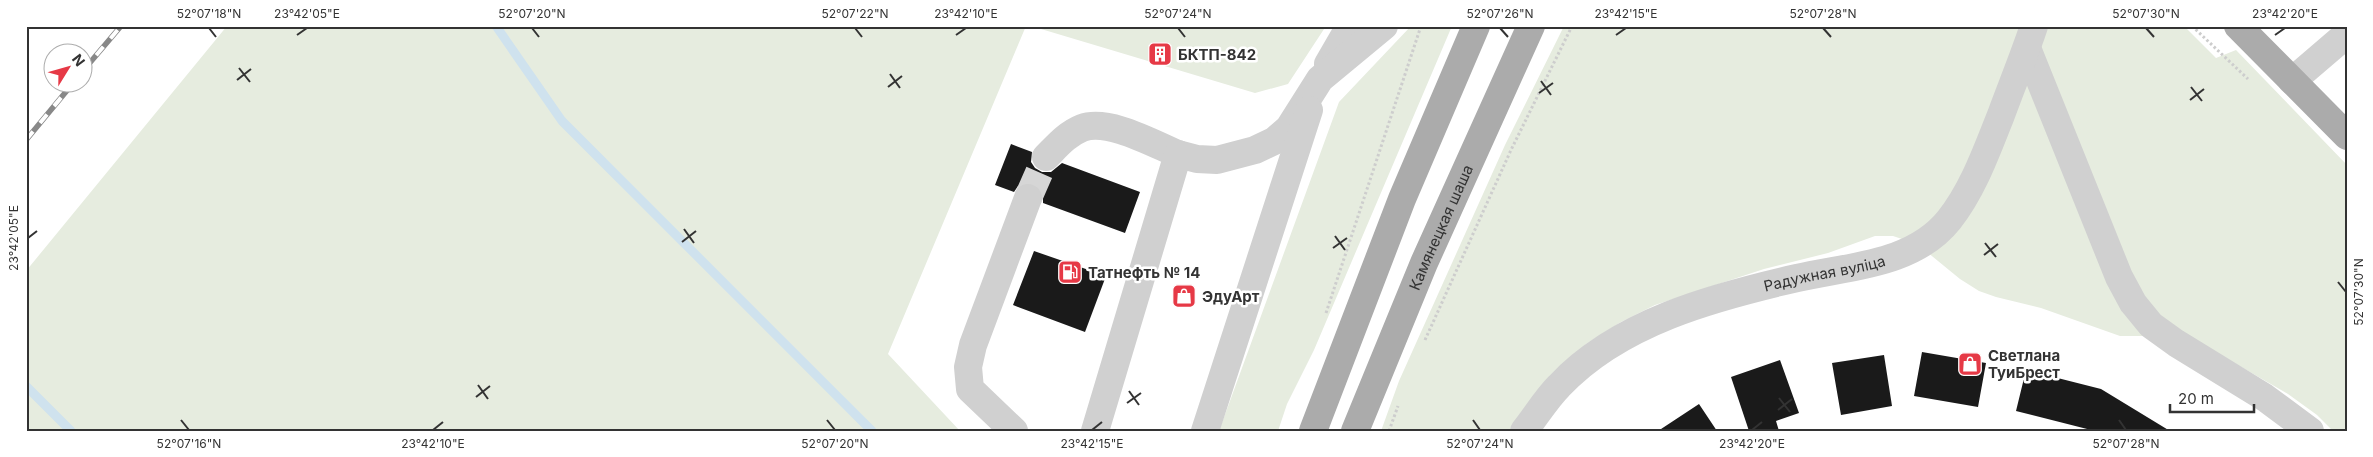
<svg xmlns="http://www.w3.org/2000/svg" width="2373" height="457" font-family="Inter,sans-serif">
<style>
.green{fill:#e6ecdf}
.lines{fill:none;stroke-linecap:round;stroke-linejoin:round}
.stream{stroke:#cfe2ee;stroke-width:9}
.building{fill:#1a1a1a}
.minor-tunnel{stroke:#d6d6d6;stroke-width:28;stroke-dasharray:28 14;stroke-linecap:butt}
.path{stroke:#cdcdcd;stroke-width:3;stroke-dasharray:2.5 2.5;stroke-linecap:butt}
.minor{stroke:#d0d0d0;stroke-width:28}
.major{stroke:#ababab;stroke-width:28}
.rail-casing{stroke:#888;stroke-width:5.5}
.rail{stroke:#fff;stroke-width:4;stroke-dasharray:11;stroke-linecap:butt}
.ticks{fill:none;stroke:#333;stroke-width:2}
.labels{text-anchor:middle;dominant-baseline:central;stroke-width:5;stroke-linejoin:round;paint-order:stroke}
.poi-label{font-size:15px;font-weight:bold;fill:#333;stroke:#fff;text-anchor:start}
.street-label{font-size:15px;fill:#333;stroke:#fff}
.neatline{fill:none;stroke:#333;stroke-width:2}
.ticks-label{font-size:12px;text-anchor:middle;fill:#333}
</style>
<rect width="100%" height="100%" fill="#fff"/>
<!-- green -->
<path class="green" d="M227,26h799l-138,328 72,77h-934v-160z
M1031,26h295l-38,58 -33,9z
M1411,26h41l-138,324 -27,54 -9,27h-59l120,-329z
M1564,26h620l32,32 20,-8 111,115v266h-14l-16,-16 -29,-21 -76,-44 -61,-14h-31l-79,-28 -45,-11 -17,-6 -19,-12 -33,-27 -16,-10 -18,-6h-18l-47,17 -64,16 -109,36 -34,17 -35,22 -28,25 -48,62h-129l18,-50 106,-236z"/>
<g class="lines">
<!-- stream -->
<path class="stream" d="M496,26l66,95 310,310
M26,386l45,45"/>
</g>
<!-- building -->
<path class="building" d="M1011,144l21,8 -1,10 4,6 7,4h9l11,-9 78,29 -15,41 -82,-30v-7l-3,-8 -7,-5h-7l-8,3 -4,6 -19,-7z
M1034,251l72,25 -21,56 -72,-27z
M1922,352l64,11 -8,44 -64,-11z
M1884,355l8,51 -51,9 -9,-52z
M1780,360l19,53 -23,8 3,10h-30l-18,-54z
M2026,370l75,19 69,42h-75l-79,-20z
M1699,404l18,27h-59z"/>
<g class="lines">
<!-- minor-tunnel -->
<path class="minor-tunnel" d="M1028,198l18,-41"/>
<!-- path -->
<path class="path" d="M2192,26l56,53
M1326,313l95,-287
M1425,340l86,-190 61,-124
M1389,431l9,-25"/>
<!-- minor -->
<g class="minor">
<path d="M2027,48l92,229 14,26 18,22 25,18 88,54 46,34"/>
<path d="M1328,64l22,-38"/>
<path d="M2292,81l55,-47"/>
<path d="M1046,157c11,-11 21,-23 36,-29 26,-10 72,16 96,26"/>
<path d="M1014,431l-44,-42 -2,-22 5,-22 55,-147"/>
<path d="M1095,431l83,-277 19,5 20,1 38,-10 19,-9 15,-13 31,-49 64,-53"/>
<path d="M1205,431l104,-321"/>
<path id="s1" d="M1524,431c12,-15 22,-32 35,-45 60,-64 155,-89 238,-108 52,-12 116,-13 152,-58 24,-30 38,-70 52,-105 11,-30 23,-59 33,-89"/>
</g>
<!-- major -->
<g class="major">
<path d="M2238,26l109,110"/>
<path d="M1313,431l89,-232 74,-173"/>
<path id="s2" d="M1355,431l69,-168 107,-237"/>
</g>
<!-- rail casing -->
<g class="rail-casing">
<path id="rail" d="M82,72l39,-46
M26,140l48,-58"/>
</g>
<!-- rail -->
<use href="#rail" class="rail"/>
</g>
<!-- ticks -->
<path class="ticks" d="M209,28l7,9M532,28l7,9M855,28l7,9M1178,28l7,9M1500,28l8,9M1823,28l8,9M2146,28l8,9M297,35l10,-7M956,35l10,-7M1616,35l10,-7M2275,35l10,-7M239,68l11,14M890,74l10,14M237,80l14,-11M1541,81l10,14M888,87l14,-11M2191,87l11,14M1539,93l14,-10M2190,100l14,-11M684,229l10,14M1335,236l10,14M28,238l9,-7M682,242l14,-11M1985,243l11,14M1333,248l14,-10M1984,255l14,-11M2338,282l8,10M478,385l10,14M1129,391l10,14M476,397l14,-11M1779,398l11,14M1127,403l14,-10M1778,410l14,-11M181,420l8,10M827,420l8,10M1473,420l7,10M2119,420l7,10M433,430l10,-8M1092,430l10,-8M1752,430l10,-8"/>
<!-- icons -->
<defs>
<g id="building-square" transform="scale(1.25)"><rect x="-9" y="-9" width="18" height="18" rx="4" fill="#e63946" stroke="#fff"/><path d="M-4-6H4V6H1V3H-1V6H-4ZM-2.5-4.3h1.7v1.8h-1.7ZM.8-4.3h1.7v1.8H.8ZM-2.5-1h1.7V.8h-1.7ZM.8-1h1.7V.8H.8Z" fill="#fff"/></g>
<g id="fuel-square" transform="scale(1.25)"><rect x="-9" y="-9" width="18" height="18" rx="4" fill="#e63946" stroke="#fff"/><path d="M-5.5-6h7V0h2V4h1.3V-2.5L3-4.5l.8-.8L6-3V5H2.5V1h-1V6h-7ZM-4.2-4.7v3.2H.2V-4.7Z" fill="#fff"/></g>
<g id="shop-square" transform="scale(1.25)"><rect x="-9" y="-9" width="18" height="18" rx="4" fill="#e63946" stroke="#fff"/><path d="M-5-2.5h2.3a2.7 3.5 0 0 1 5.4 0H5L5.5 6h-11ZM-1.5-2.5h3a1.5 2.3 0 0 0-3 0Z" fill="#fff"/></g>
</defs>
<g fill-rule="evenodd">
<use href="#building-square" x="1160" y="54"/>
<use href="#fuel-square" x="1070" y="272"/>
<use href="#shop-square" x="1184" y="296"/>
<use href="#shop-square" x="1970" y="364"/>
</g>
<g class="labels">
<!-- poi labels -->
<g class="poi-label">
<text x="1178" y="54">БКТП-842</text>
<text x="1088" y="272">Татнефть № 14</text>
<text x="1202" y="296">ЭдуАрт</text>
<text x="1988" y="355">Светлана<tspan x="1988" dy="17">ТуиБрест</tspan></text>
</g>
<!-- street labels -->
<g class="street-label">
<text stroke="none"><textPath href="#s2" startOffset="221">Камянецкая шаша</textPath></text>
<text stroke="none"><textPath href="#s1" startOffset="350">Радужная вуліца</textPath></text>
</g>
</g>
<!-- border -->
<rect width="2373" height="457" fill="none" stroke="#ffffff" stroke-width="55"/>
<!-- north arrow -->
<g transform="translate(68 68) rotate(53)"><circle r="24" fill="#ffffff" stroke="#adadad"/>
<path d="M0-4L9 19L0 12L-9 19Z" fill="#e63946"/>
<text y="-8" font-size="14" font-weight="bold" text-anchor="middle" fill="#333333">N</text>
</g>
<!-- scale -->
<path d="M2170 404v8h84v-8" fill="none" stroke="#333333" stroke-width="2.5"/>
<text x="2178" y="404" font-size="15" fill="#333333" stroke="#ffffff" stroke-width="4" paint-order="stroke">20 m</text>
<rect x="28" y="28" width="2318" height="402" class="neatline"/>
<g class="ticks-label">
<text x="209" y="18">52°07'18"N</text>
<text x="307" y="18">23°42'05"E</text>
<text x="532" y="18">52°07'20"N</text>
<text x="855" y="18">52°07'22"N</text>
<text x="966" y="18">23°42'10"E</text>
<text x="1178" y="18">52°07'24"N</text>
<text x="1500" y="18">52°07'26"N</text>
<text x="1626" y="18">23°42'15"E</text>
<text x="1823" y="18">52°07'28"N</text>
<text x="2146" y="18">52°07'30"N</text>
<text x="2285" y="18">23°42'20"E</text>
<text transform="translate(14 238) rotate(-90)" y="4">23°42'05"E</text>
<text transform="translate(2359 292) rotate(-90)" y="4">52°07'30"N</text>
<text x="189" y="448">52°07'16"N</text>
<text x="433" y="448">23°42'10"E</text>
<text x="835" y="448">52°07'20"N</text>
<text x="1092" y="448">23°42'15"E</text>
<text x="1480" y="448">52°07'24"N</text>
<text x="1752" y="448">23°42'20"E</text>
<text x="2126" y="448">52°07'28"N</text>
</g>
</svg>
